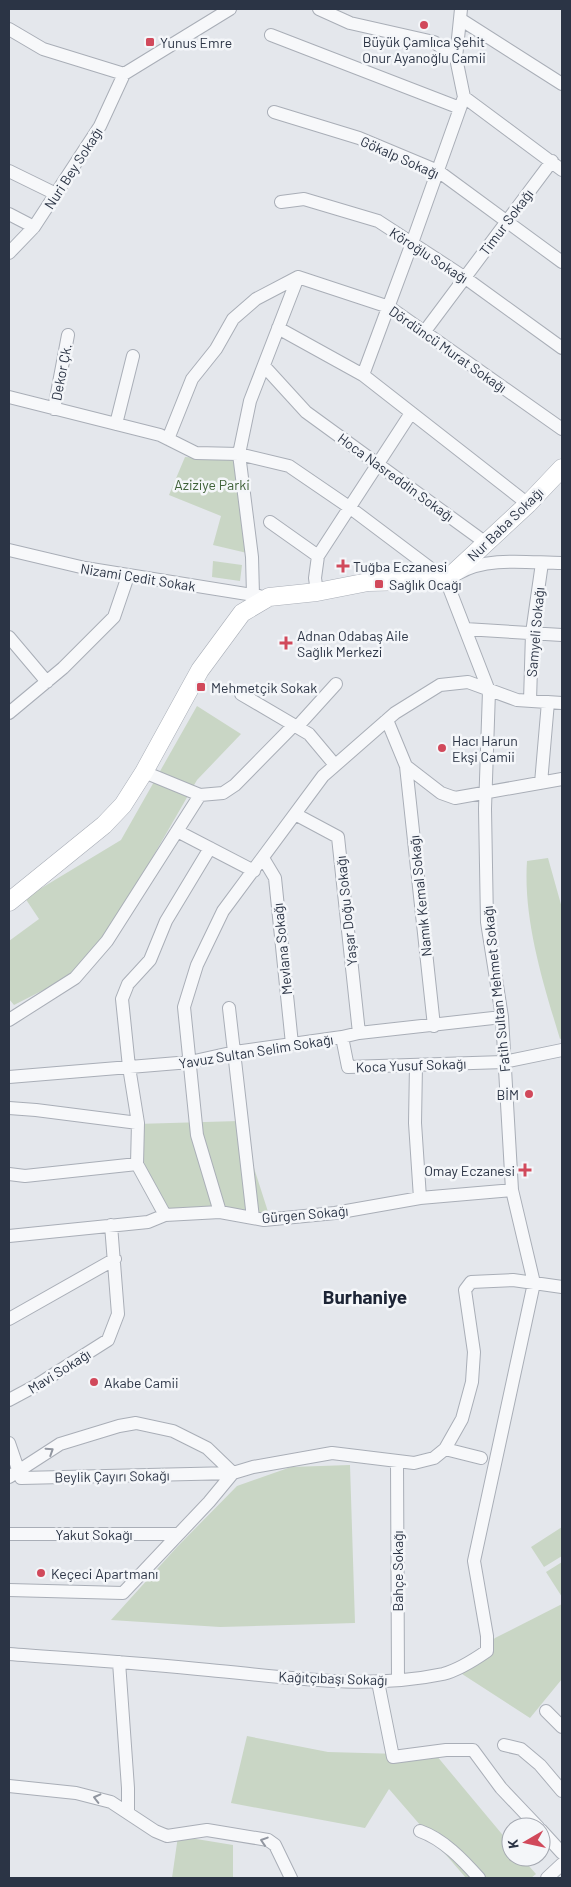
<svg xmlns="http://www.w3.org/2000/svg" width="571" height="1887" font-family="Barlow,sans-serif">
<style>
.green{fill:#c9d6c5}
.lines{fill:none;stroke-linecap:round;stroke-linejoin:round}
.minor-casing{stroke:#a9aeb7;stroke-width:14}
.secondary-casing{stroke:#a9aeb7;stroke-width:19}
.minor{stroke:#f7f8fa;stroke-width:12}
.secondary{stroke:#fff;stroke-width:18}
.oneway{stroke:#9196a0}
.poi-dot{fill:#d1495b;stroke:#f4f6f9;stroke-width:2}
.labels{text-anchor:middle;dominant-baseline:central;stroke-width:5;stroke-linejoin:round;paint-order:stroke}
.poi-label{font-size:14px;fill:#2b3445;stroke:#f4f6f9;text-anchor:start}
.street-label{font-size:14px;fill:#2b3445;stroke:#f4f6f9}
.park-label{font-size:14px;fill:#3f6138;stroke:#f4f6f9}
.district-label{font-size:19px;font-weight:bold;fill:#1d2536;stroke:#f4f6f9}
</style>
<rect width="100%" height="100%" fill="#e4e7ec"/>
<!-- green -->
<path class="green" d="M185,457l51,3 11,93 -34,-8 8,-29 -52,-21z
M213,561l29,4 -2,16 -28,-4z
M197,706l44,28 -44,46 -80,139 -42,55 -61,31 -5,-6v-58l30,-22 -14,-21 96,-58z
M548,858l14,50v130l-2,1c-17,-56 -37,-120 -33,-178z
M239,1121l31,97 -116,-8 -18,-86z
M350,1465l5,158 -135,4 -109,-7 66,-73 60,-61 54,-19z
M562,1527v29l-18,11 -13,-20z
M562,1562v35l-16,-25z
M562,1604v75l-32,39 -71,-46 36,-34z
M247,1736l81,16 108,3 75,90v12h10l15,17 -5,4h-65l-77,-89 -24,39 -134,-25z
M178,1836l55,9v33h-61z"/>
<g class="lines">
<!-- minor casing -->
<g class="minor-casing">
<path id="minor" d="M319,9l31,14 84,19 22,16 8,39 98,73
M460,19l102,65
M9,29l34,20 81,25
M271,35l189,73
M456,58l5,-49
M124,74l106,-65
M464,97l-52,146 -49,132 165,129
M274,112l85,26 79,33 124,91
M9,171l47,23
M281,202l23,-3 74,22 86,56 98,71
M9,214l25,13
M9,253l25,-26 66,-101 24,-52
M298,277l91,30 173,122
M278,328l85,47
M425,331l127,-170
M264,366l42,46 180,131
M9,397l151,38 36,18 43,1 50,12 60,41 97,73
M54,409l14,-74
M116,424l17,-68
M168,439l24,-60 24,-30 17,-30 23,-20 42,-22
M270,522l48,34
M9,550l76,18 174,28
M459,573c28,-17 72,-10 103,-10
M317,592l-2,-14 3,-22 93,-143
M253,595l-1,-38 -13,-103 11,-53 48,-124
M465,629l97,6
M9,637l38,45
M241,694l68,40 26,31
M530,701l2,-68 10,-70
M9,713l54,-45 51,-51 14,-41
M387,720l19,46 35,27 14,5 107,-19
M297,727l39,-43
M406,766l28,260
M541,783l7,-81
M200,795l23,-2 12,-8 59,-60
M295,814l43,23 21,196
M177,831l77,40
M263,858l12,20 17,166
M229,1008l24,210
M9,1020l66,-42 32,-37 93,-146 -56,-23
M342,1037l6,30 156,-5 58,-12
M416,1065l-1,58 5,75
M9,1077l181,-15 45,-10 107,-15 17,-4 143,-16
M9,1108l27,2 102,13
M9,1174l16,2 112,-12
M220,1212l-23,-77 -13,-128 13,-42 26,-54 100,-135 72,-63 45,-28 28,-3 49,18 45,3
M165,1215l-28,-51 1,-41 -9,-56 -7,-68 6,-15 22,-24 16,-39 44,-73
M9,1236l139,-14 17,-7 55,-3 44,8 71,-7 85,-15 92,-8
M9,1319l106,-60
M9,1400l28,-15 71,-45 10,-26 -7,-89
M9,1443l12,35 212,-5 20,-6 79,-14 82,10 20,-5 11,-9 17,-30 10,-37 2,-30 -9,-62 6,-8 42,-2 49,7
M445,1449l36,9
M397,1462l1,218
M9,1477l51,-33 59,-18 17,-3 37,8 34,17 26,25
M9,1534h169
M9,1590l114,3 86,-91 24,-29
M9,1654c67,5 133,9 200,16 77,7 158,20 234,4 16,-4 31,-14 44,-23v-15l-13,-75 60,-278 -22,-93 -10,-173 -15,-95 -2,-113 4,-118 -43,-111
M119,1662l9,126v24
M378,1682l15,75 53,-7h27l28,38 37,39
M546,1711l16,16
M504,1745l17,4 19,16 22,26
M9,1786l67,7 35,9 44,29 12,5 40,-6 61,10 7,5 16,33
M541,1830l21,23
M420,1831c23,8 43,29 59,47
M547,1878l15,-14"/>
</g>
<!-- secondary casing -->
<g class="secondary-casing">
<path id="secondary" d="M9,902l95,-77 19,-20 21,-33 56,-102 42,-57 27,-16 48,-5 51,-10 78,-2 82,-76 34,-36"/>
</g>
<!-- minor -->
<use href="#minor" class="minor"/>
<!-- secondary -->
<use href="#secondary" class="secondary"/>
</g>
<!-- one-way arrows -->
<defs><path id="oneway-chevron" d="M-2-3.5L2.5 0L-2 3.5" fill="none" stroke-width="1.6" stroke-linecap="round" stroke-linejoin="round" transform="scale(1.25)"/></defs>
<g class="oneway">
<use href="#oneway-chevron" transform="translate(50 1451) rotate(-33)"/>
<use href="#oneway-chevron" transform="translate(97 1798) rotate(-166)"/>
<use href="#oneway-chevron" transform="translate(264 1841) rotate(-162)"/>
</g>
<!-- markers -->
<g class="poi-dot">
<circle cx="424" cy="25" r="5"/>
<rect x="145" y="37" width="10" height="10" rx="2.5"/>
<path d="M340.5 558.5h5v5h5v5h-5v5h-5v-5h-5v-5h5z"/>
<rect x="374" y="579" width="10" height="10" rx="2.5"/>
<path d="M283.5 635.5h5v5h5v5h-5v5h-5v-5h-5v-5h5z"/>
<rect x="196" y="682" width="10" height="10" rx="2.5"/>
<circle cx="442" cy="748" r="5"/>
<circle cx="529" cy="1094" r="5"/>
<path d="M522.5 1162.5h5v5h5v5h-5v5h-5v-5h-5v-5h5z"/>
<circle cx="94" cy="1382" r="5"/>
<circle cx="41" cy="1573" r="5"/>
</g>
<g class="labels">
<!-- poi labels -->
<g class="poi-label">
<text x="424" y="41" text-anchor="middle">Büyük Çamlıca Şehit<tspan x="424" dy="16">Onur Ayanoğlu Camii</tspan></text>
<text x="160" y="42">Yunus Emre</text>
<text x="353" y="566">Tuğba Eczanesi</text>
<text x="389" y="584">Sağlık Ocağı</text>
<text x="297" y="635">Adnan Odabaş Aile<tspan x="297" dy="16">Sağlık Merkezi</tspan></text>
<text x="211" y="687">Mehmetçik Sokak</text>
<text x="452" y="740">Hacı Harun<tspan x="452" dy="16">Ekşi Camii</tspan></text>
<text x="519" y="1094" text-anchor="end">BİM</text>
<text x="515" y="1170" text-anchor="end">Omay Eczanesi</text>
<text x="104" y="1382">Akabe Camii</text>
<text x="51" y="1573">Keçeci Apartmanı</text>
</g>
<!-- street labels -->
<g class="street-label">
<text transform="translate(400 157) rotate(24)">Gökalp Sokağı</text>
<text transform="translate(73 168) rotate(-57)">Nuri Bey Sokağı</text>
<text transform="translate(506 222) rotate(-53)">Timur Sokağı</text>
<text transform="translate(429 255) rotate(33)">Köroğlu Sokağı</text>
<text transform="translate(448 349) rotate(35)">Dördüncü Murat Sokağı</text>
<text transform="translate(61 372) rotate(-79)">Dekor Çk.</text>
<text transform="translate(396 477) rotate(36)">Hoca Nasreddin Sokağı</text>
<text transform="translate(505 524) rotate(-44)">Nur Baba Sokağı</text>
<text transform="translate(138 577) rotate(9)">Nizami Cedit Sokak</text>
<text transform="translate(535 632) rotate(-85)">Samyeli Sokağı</text>
<text transform="translate(420 896) rotate(-96)">Namık Kemal Sokağı</text>
<text transform="translate(346 911) rotate(-96)">Yaşar Doğu Sokağı</text>
<text transform="translate(282 949) rotate(-96)">Mevlana Sokağı</text>
<text transform="translate(496 989) rotate(-96)">Fatih Sultan Mehmet Sokağı</text>
<text transform="translate(256 1051) rotate(-9)">Yavuz Sultan Selim Sokağı</text>
<text transform="translate(411 1065) rotate(-2)">Koca Yusuf Sokağı</text>
<text transform="translate(305 1214) rotate(-5)">Gürgen Sokağı</text>
<text transform="translate(59 1371) rotate(-32)">Mavi Sokağı</text>
<text transform="translate(112 1476) rotate(-1)">Beylik Çayırı Sokağı</text>
<text x="94" y="1534">Yakut Sokağı</text>
<text transform="translate(397 1571) rotate(-90)">Bahçe Sokağı</text>
<text transform="translate(333 1678) rotate(2)">Kağıtçıbaşı Sokağı</text>
</g>
<!-- park labels -->
<g class="park-label">
<text x="212" y="484">Aziziye Parki</text>
</g>
<!-- district labels -->
<g class="district-label">
<text x="365" y="1296">Burhaniye</text>
</g>
</g>
<!-- border -->
<rect width="571" height="1887" fill="none" stroke="#2b3445" stroke-width="20"/>
<!-- north arrow -->
<g transform="translate(526 1842) rotate(261)"><circle r="24" fill="#f4f6f9" stroke="#a4a8b1"/>
<path d="M0-4L9 19L0 12L-9 19Z" fill="#d1495b"/>
<text y="-8" font-size="14" font-weight="bold" text-anchor="middle" fill="#2b3445">K</text>
</g>
</svg>
